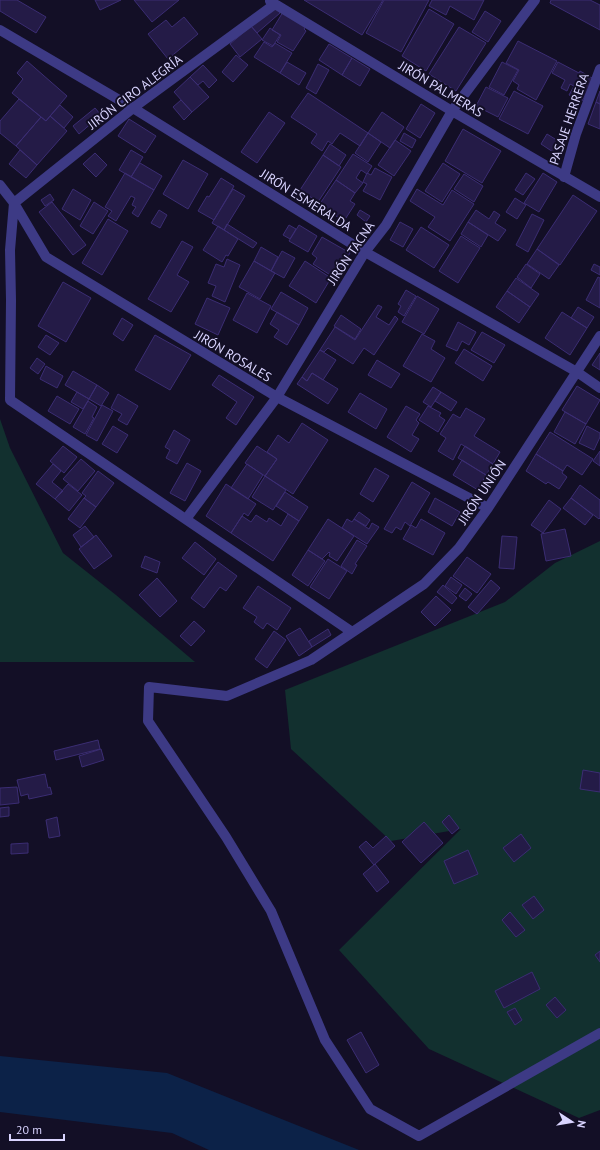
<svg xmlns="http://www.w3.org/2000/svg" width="600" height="1150" font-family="'PT Sans',sans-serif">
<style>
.green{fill:#12302f}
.water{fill:#0c2248}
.building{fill:#241b47;stroke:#3b2d73}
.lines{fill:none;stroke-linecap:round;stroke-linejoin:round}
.minor{stroke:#3d3a85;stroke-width:10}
.labels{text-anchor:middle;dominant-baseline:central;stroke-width:4;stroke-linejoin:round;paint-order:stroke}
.street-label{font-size:13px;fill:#d9d4ff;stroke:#130f26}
</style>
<rect width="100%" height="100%" fill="#130f26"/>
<!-- green -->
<path class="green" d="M0,419l10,29 53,105 53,42 79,67h-195z
M600,541v569l-21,8 -150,-69 -90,-99 122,-121 -70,12 -100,-92 -6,-59 220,-88 50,-39z"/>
<!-- water -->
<path class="water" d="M0,1056l167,17 192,77h-150l-37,-17 -172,-21z"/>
<!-- building -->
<path class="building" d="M0,0h17l29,17 -10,16 -36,-22z
M95,0h26l-21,10z
M134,0h45l-27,22z
M304,0h79l-21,35z
M384,0h45l-28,52 -35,-19z
M432,0h52l-10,20 -24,-14 -4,9 -17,-9z
M551,0h39l10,5v25l-50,-27z
M275,6l5,7 -23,20 -6,-7z
M429,9l25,15 -28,47 -24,-15z
M485,11l16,10 -13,21 -16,-10z
M283,12l23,14 -2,3 2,2 -13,20 -16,-9 4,-7 -9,-5z
M184,17l14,17 -30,25 -20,-25 18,-14 6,7z
M251,26l11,13 -22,18 -10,-13z
M459,27l27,16 -30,48 -27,-17z
M270,28l10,7 -7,11 -11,-6z
M518,41l39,20 -21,39 -19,-11 2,-4 -6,-4 6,-11 -13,-7z
M264,42l8,5 3,-4 17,10 -12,20 -26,-16z
M329,44l23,14 -10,17 -23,-15z
M236,55l12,10 -15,17 -11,-10z
M352,58l18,11 -10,17 -18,-11z
M27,61l40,35 -21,25 -34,-28 11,-14 -6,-6z
M287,62l19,11 -7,12 -19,-12z
M502,62l16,8 -14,25 -15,-8z
M558,62l21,11 1,-2 14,8 -12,22 -13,-6 5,-9 -4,-2 -3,7 -6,-3 4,-8 -13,-7z
M318,64l11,6 -13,24 -10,-6z
M203,65l14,15 -8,8 -6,-7 -5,4 -8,-8z
M190,77l19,20 -17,15 -18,-20z
M486,87l22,11 -10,19 -22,-11z
M514,91l29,15 -15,28 -29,-15z
M600,91v13l-4,-2z
M308,93l60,40 -8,13 -20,-13 -8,11 -4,-3 -6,10 -11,-8 6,-9 -26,-17z
M19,99l22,18 -25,29 -16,-13v-12z
M181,100l11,12 -8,8 -11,-13z
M596,102l4,2v25l-12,-5z
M421,104l14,9 -15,25 -14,-9z
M60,105l13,12 -9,11 -14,-12z
M95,108l6,7 -22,19 -6,-8z
M269,112l16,11 -28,40 -16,-11z
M382,112l22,15 -14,21 -22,-15z
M50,116l17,15 -30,34 -21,-19 25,-29 5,4z
M129,119l27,17 -11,17 -27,-17z
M463,129l38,22 -19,32 -37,-22z
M368,133l13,9 -13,20 -13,-9z
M404,133l12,7 -4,8 -12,-7z
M547,134l16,10 -7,10 -15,-10z
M395,140l16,11 -17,25 -16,-11z
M330,144l16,11 -7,11 -16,-11z
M20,150l17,15 -11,13 -17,-14z
M131,150l12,7 -12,20 -12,-7z
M95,153l12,12 -11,12 -13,-13z
M353,154l19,12 -5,8 -6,-4 -5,8 7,5 -8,10 -19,-13z
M323,155l18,12 -23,35 -18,-12z
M183,160l25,14 -20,35 -25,-15z
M140,163l22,13 -8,14 -23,-13z
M443,163l17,11 -18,28 -17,-11z
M375,168l17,9 -12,23 -17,-9 4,-7 -4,-2 4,-9 4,2z
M125,173l29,17 -16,27 -6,-4 4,-6 -4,-2 3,-7 -4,-2 -15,25 -8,-5 4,-5 -7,-4z
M526,173l9,6 -12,16 -8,-5z
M543,173l14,9 -18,30 -15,-9z
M464,174l19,12 -9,16 -20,-13z
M221,178l13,8 -20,34 -16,-9 9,-15 2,1z
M336,180l19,13 -5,8 5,3 -11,17 -25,-16z
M73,189l18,11 -11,20 -18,-11z
M233,189l12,7 -21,34 -12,-7z
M417,189l26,16 9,-15 22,14 -24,37 -22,-14 7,-10 -25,-16z
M50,194l4,6 -9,6 -4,-6z
M573,195l24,16 -37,54 -23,-16z
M515,198l11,7 -9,14 -11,-7z
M52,202l34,43 -13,10 -34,-43z
M94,202l14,9 -15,23 -13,-8z
M159,210l8,5 -7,13 -9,-5z
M360,210l10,6 -4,6 -9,-7z
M476,210l13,9 5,-8 6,4 -5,8 11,7 -8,11 -30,-19z
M532,214l12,6 -16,32 -12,-7z
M108,219l20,12 -26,44 -20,-12z
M400,222l13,7 -10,18 -13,-7z
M468,222l20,13 -7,12 -20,-13z
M227,224l30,19 -4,5 -29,-18z
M289,225l7,4 -6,10 -7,-4z
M299,225l18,11 -9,16 -19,-11z
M218,226l20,13 -10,17 -2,-1 -4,7 -19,-12z
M421,227l28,18 -15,23 -28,-18z
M461,236l19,12 -22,35 -19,-12z
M322,237l28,16 -15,25 -22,-14 4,-6 -5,-4z
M182,241l11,6 -16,28 12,7 -18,30 -23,-13z
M261,247l17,10 -7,14 -17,-10z
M537,249l22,16 -10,14 -22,-15z
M282,251l13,7 -11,20 -13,-7z
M227,259l13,6 -15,37 -13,-6 4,-10 -8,-3 8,-19 8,3z
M254,261l21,12 -15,26 -21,-12z
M305,261l26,17 -15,25 -27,-17z
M526,264l14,10 -9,14 -14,-11z
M594,264l6,3v8l-9,-5z
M598,277l2,1v30l-14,-8z
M516,278l23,16 -9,13 -23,-16z
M63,282l28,16 -25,44 -28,-16z
M406,290l10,6 -12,20 -6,-4 3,-6 -3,-2z
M507,291l23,16 -11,16 -23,-16z
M281,292l27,16 -9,17 -28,-16z
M247,293l24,13 -14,27 -24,-13z
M417,296l22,13 -15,25 -22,-12z
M207,298l23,10 -12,27 -23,-11z
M378,305l4,2 -6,10 13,8 6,-9 3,3 -24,36 -10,-7 -11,16 -25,-16 -4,4 -4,-2 15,-23 20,13z
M578,307l16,10 -7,11 -16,-10z
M277,312l22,13 -12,20 -13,-8 5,-7 -9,-6z
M562,312l25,16 -17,27 -25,-17z
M341,315l20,14 -6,10 -21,-13z
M122,318l11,7 -10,16 -10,-7z
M458,322l18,10 -7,13 -7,-4 -5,10 -11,-5z
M482,332l23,13 -11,18 -23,-13z
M422,334l13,7 -4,8 14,9 -14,24 -28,-16z
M46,335l13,8 -9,12 -12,-8z
M155,335l36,20 -21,35 -35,-20z
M464,349l28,17 -9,15 -28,-18z
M320,350l16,10 -13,20 -11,-7 -5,8 -5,-4z
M600,353v17l-8,-5z
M37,358l8,6 -7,10 -8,-6z
M377,360l23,14 -9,14 -23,-13z
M46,366l17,10 -6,12 -17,-9z
M73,371l24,14 -8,14 -24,-14z
M312,373l26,16 -10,15 -31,-20 5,-7 5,4z
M219,375l35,22 -18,28 -10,-7 11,-16 -25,-17z
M97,385l12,8 -8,13 -12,-7z
M577,386l23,14 -14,24 -24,-14z
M433,387l8,5 -10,15 -8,-5z
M77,392l12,7 -6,10 -12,-7z
M441,392l16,10 -6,9 -16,-10z
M360,393l27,16 -11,20 -28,-17z
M118,394l20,12 -11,19 -9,-5 4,-6 -11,-6z
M57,396l22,13 -9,15 -22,-13z
M88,401l9,6 -5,10 2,1 -9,16 -12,-7z
M102,405l11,6 -16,30 -11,-6z
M406,406l14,8 -4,6 3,3 -7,12 7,4 -8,13 -24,-15z
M428,406l13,7 -2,3 6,4 -7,12 -19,-12z
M466,408l19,11 -11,17 26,16 -7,12 -32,-20 -8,16 -15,-9 8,-13 -6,-4 13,-20 7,4z
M565,412l21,12 -11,20 -21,-12z
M302,423l26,17 -35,54 -28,-18 12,-17 -10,-7 11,-17 11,8z
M113,426l15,9 -11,18 -15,-9z
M587,426l13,7v4l-6,13 -15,-7z
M174,430l16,10 -13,24 -11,-6 4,-8 -5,-3z
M550,432l43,27 -11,16 -15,-10 -4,6 -27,-17z
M63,446l14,11 -13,16 -14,-12z
M257,446l20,13 -12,17 -20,-13z
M465,446l28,18 -7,11 -28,-17z
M600,451v15l-7,-5z
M536,454l27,17 -1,2 5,4 -8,12 -11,-7 -2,2 -20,-13z
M81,459l14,12 -17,20 -15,-12z
M462,460l24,15 -8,15 -25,-15z
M187,463l14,8 -16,30 -15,-8z
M53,464l8,7 -9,11 11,9 -8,8 -19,-15z
M247,464l16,11 -15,24 -17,-11z
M375,468l14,8 -16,26 -13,-8z
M98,471l16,12 -18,24 -12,-9 2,-2 -4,-3z
M265,476l21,14 -13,20 -21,-13z
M412,482l18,11 -20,33 -5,-4 -4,8 -5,-3 -4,6 -8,-4z
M68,484l14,11 -13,16 -14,-12z
M226,484l30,20 -8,12 -4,-3 -13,20 -25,-17z
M580,485l20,15v18l-1,1 -28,-21z
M285,492l23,15 -9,14 -23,-15z
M84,498l12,9 -16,21 -12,-9z
M435,498l25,14 -8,14 -24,-14z
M571,498l22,17 -8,10 -22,-17z
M549,500l12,9 -18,24 -12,-8z
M359,512l11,8 -4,6 -12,-7z
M288,514l11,7 -26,40 -42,-28 11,-17 9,6 5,-7 11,7 2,-4 12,8z
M328,519l26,17 -17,25 -8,-5 1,-3 -1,-1 -7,7 -14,-9z
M347,519l5,3 2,-3 15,10 3,-6 7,4 -12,17 -25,-16z
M421,519l24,14 -12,22 -30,-16 8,-14 5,3z
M85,526l9,11 -13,10 -8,-12z
M565,529l6,27 -25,5 -5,-27z
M96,535l16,21 -18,13 -15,-20z
M502,536l15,1 -3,32 -15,-1z
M357,540l10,6 -12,18 2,1 -5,9 -11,-8z
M195,542l21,17 -12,16 -22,-17z
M308,550l17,11 -17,25 -16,-11z
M145,556l15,6 -3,11 -16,-6z
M467,557l24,17 -14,19 -24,-17z
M328,559l19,12 -18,28 -19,-12z
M218,562l19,14 -11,15 -6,-4 -16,21 -13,-10z
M451,577l11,8 -6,9 -11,-8z
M157,578l20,23 -17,16 -21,-22z
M491,580l9,8 -23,26 -9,-7z
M443,585l14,13 -5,6 -15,-12z
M258,586l33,22 -14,22 -10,-7 -4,6 -9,-7 3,-5 -14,-9z
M465,588l7,6 -6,7 -7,-5z
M436,596l15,14 -16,16 -14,-14z
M194,621l11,10 -14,15 -11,-10z
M300,628l12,19 -13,9 -13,-20z
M328,629l3,6 -19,12 -3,-6z
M274,631l12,9 -19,28 -12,-9z
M98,740l2,9 -44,11 -2,-9z
M101,749l3,11 -22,7 -3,-11z
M583,770l17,3v19l-20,-3z
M45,774l3,14 2,-1 2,7 -23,5 -1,-5 -7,2 -4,-16z
M17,787l2,16 -19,2v-17z
M9,807v9l-9,1v-9z
M449,815l10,13 -7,6 -10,-12z
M57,817l3,19 -11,2 -3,-18z
M424,822l19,21 -22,20 -19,-21z
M521,834l10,14 -17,14 -11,-14z
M386,836l9,10 -21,19 -15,-18 7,-6 7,7z
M28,843v10l-17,1v-10z
M468,850l10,24 -24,10 -10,-23z
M375,864l14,18 -12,10 -14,-18z
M534,896l10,14 -11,9 -11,-14z
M510,912l15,18 -9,7 -14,-17z
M600,951v11l-5,-7z
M532,972l8,17 -36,19 -9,-17z
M555,997l11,13 -9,8 -11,-13z
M515,1008l7,12 -7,5 -8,-13z
M361,1032l18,33 -13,8 -19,-33z"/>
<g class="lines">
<!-- minor -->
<path class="minor" d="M270,1l182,110 148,86
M275,4l-142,104 -119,95 -4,47 1,50 -1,100 342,232
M0,30l133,78 232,144 212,120 23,16
M564,177l12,-43 24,-65
M0,185l14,18 32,54 231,140 211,111
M600,336l-112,172 -29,40 -35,36 -113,76 -84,36 -78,-9 -1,34 78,116 45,74 54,129 45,69 49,27 181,-103
M186,519l91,-122 88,-145 21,-27 66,-114 83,-111"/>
</g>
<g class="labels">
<!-- street labels -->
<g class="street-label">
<text transform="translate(441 89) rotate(31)">JIRÓN PALMERAS</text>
<text transform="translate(135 92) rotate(-37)">JIRÓN CIRO ALEGRÍA</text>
<text transform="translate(569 119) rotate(-71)">PASAJE HERRERA</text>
<text transform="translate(306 200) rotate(32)">JIRÓN ESMERALDA</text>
<text transform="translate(351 253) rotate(-56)">JIRÓN TACNA</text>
<text transform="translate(233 356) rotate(31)">JIRÓN ROSALES</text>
<text transform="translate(482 492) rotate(-56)">JIRÓN UNIÓN</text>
</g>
</g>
<!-- north arrow -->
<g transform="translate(572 1122) rotate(102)" stroke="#130f26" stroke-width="3" paint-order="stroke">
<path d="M0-3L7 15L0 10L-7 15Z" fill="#d9d4ff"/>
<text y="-6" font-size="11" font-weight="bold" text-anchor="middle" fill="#d9d4ff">N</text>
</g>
<!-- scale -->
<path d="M10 1134v6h54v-6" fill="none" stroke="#d9d4ff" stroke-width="2"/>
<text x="16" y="1134" font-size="12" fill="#d9d4ff" stroke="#130f26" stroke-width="3" paint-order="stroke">20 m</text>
</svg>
